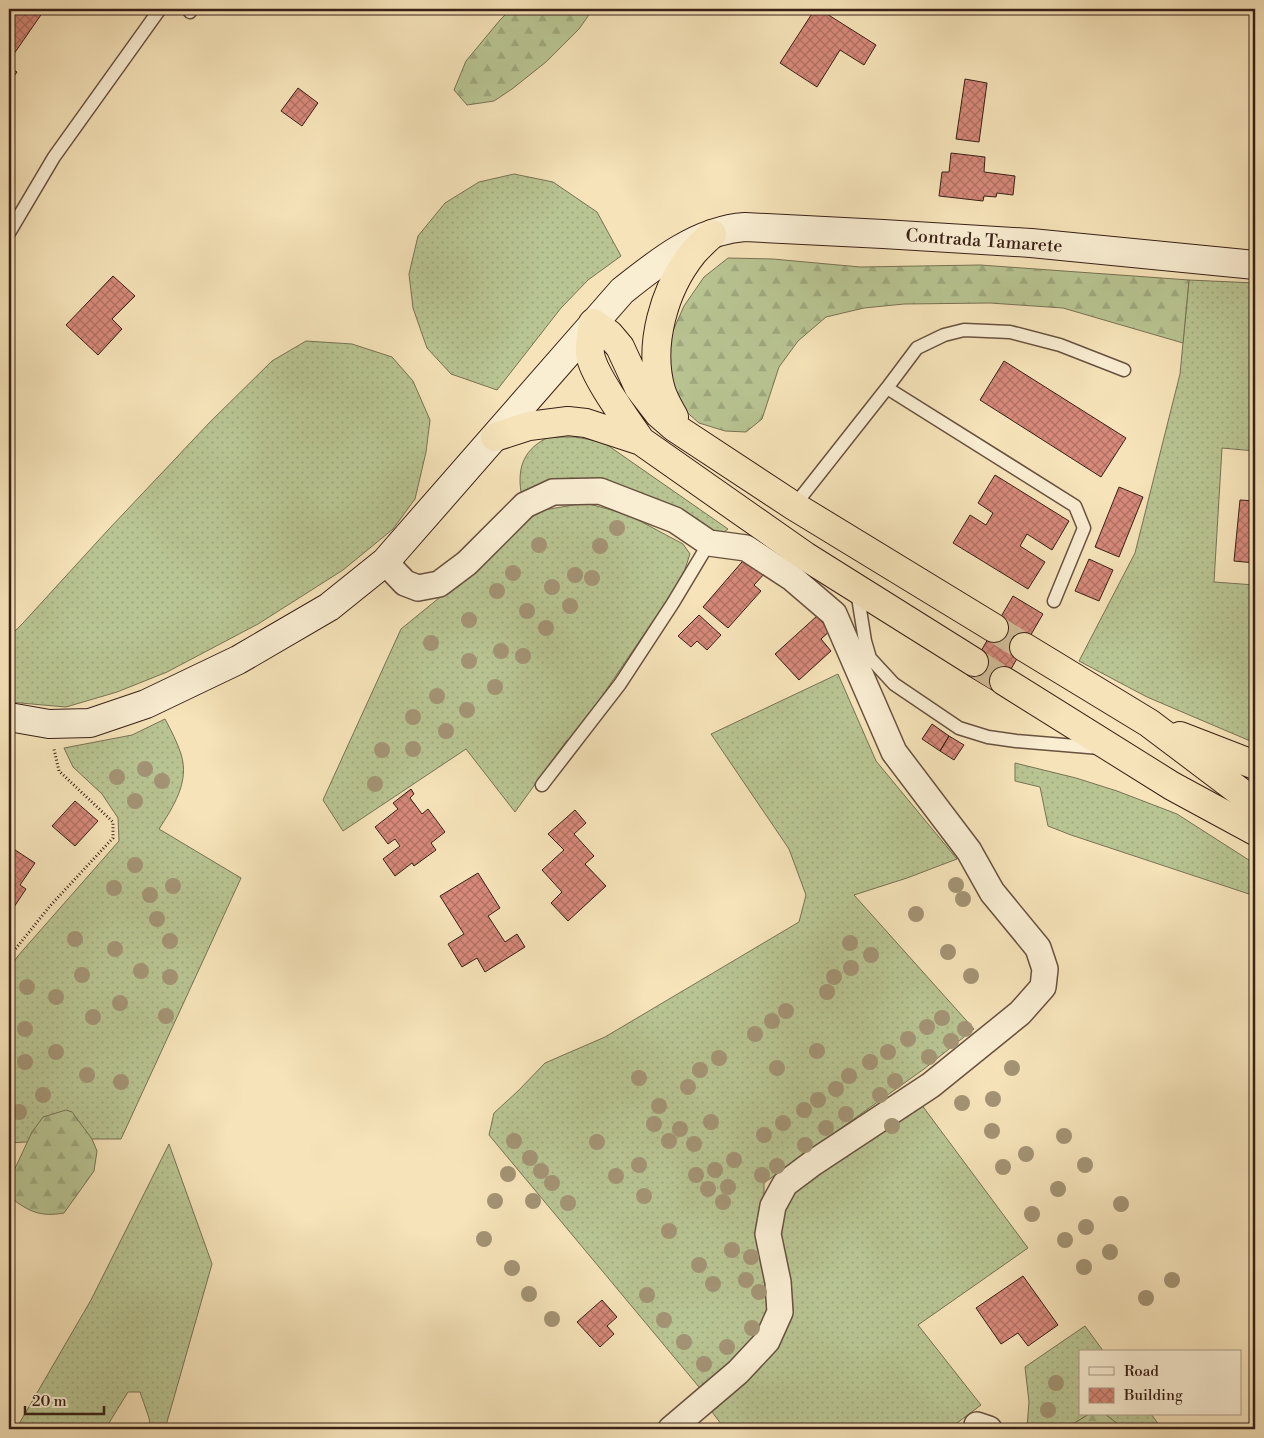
<svg xmlns="http://www.w3.org/2000/svg" width="1264" height="1438" font-family="'Libre Bodoni',serif">
<style>
.grass{fill:url(#grass-dots);stroke:#787254}
.forest{fill:url(#forest-firs);stroke:#787254}
.building{fill:url(#building-cross-hatch);stroke:#392016}
.lines{fill:none;stroke-linecap:round;stroke-linejoin:round}
.highway-tunnel{stroke:#d0bc98;stroke-width:28;stroke-dasharray:28 14;stroke-linecap:butt}
.lane-casing{stroke:#68513f;stroke-width:15}
.street-casing{stroke:#68513f;stroke-width:28}
.secondary-casing{stroke:#392016;stroke-width:30}
.highway-casing{stroke:#392016;stroke-width:30}
.path{stroke:#392016;stroke-width:3;stroke-dasharray:1 2.5;stroke-linecap:butt}
.lane{stroke:#f9edd2;stroke-width:12}
.street{stroke:#f9edd2;stroke-width:25}
.secondary{stroke:#f9edd2;stroke-width:28}
.highway{stroke:#f6e3b9;stroke-width:28}
.tree{fill:#a39374}
.labels{text-anchor:middle;dominant-baseline:central;stroke-width:4;stroke-linejoin:round;paint-order:stroke}
.street-label{font-size:18px;fill:#392016;stroke:#f9edd2}
</style>
<defs>
<pattern id="grass-dots" width="8" height="8" patternUnits="userSpaceOnUse" patternTransform="scale(1.25)"><rect width="8" height="8" fill="#b8c492"/><path d="M2 2h.1M6 6h.1" fill="none" stroke="#9fa87d" stroke-width="1.8" stroke-linecap="round"/></pattern>
<pattern id="forest-firs" width="22" height="20" patternUnits="userSpaceOnUse" patternTransform="scale(1.25)"><rect width="22" height="20" fill="#b8c492"/><path d="M5 1l3.5 6h-7zM16 11l3.5 6h-7z" fill="#9fa87d"/></pattern>
<pattern id="building-cross-hatch" width="8" height="8" patternUnits="userSpaceOnUse" patternTransform="scale(1.25)"><rect width="8" height="8" fill="#d7897a"/><path d="M0 0l8 8M0 8l8-8" fill="none" stroke="#af7063"/></pattern>
</defs>
<rect width="100%" height="100%" fill="#f6e3b9"/>
<filter id="stains"><feTurbulence type="fractalNoise" baseFrequency=".004" numOctaves="4"/><feColorMatrix values="0 0 0 0 .2 0 0 0 0 .09 0 0 0 0 .02 0 0 0 .5 -.17"/></filter>
<radialGradient id="worn" r=".72"><stop offset=".6" stop-color="#630" stop-opacity="0"/><stop offset="1" stop-color="#630" stop-opacity=".3"/></radialGradient>
<!-- grass -->
<path class="grass" d="M514,174l39,8 44,30 24,44 -33,24 -27,28 -64,82 -46,-16 -24,-26 -14,-40 -4,-34 9,-38 27,-33 34,-21z
M1189,280l66,3v168l-33,-3 -8,134 41,3v158l-108,-46 -68,-36 56,-108 45,-179z
M306,341l46,3 40,13 21,24 17,39 -4,32 -11,47 -22,30 -50,41 -85,54 -91,48 -50,20 -51,15 -57,-5v-65l14,-14 85,-93 102,-108 62,-61z
M549,437h26l28,5 125,87 -4,3 -13,-2 -104,-47 -36,-5 -22,3 -28,11c-4,-26 4,-44 28,-55z
M585,503l42,11 56,30 7,10 -8,24 -111,164 -4,-2 -52,72 -49,-63 -123,82 -20,-31 78,-171 49,-40 69,-65 25,-14z
M838,674l38,87 81,98 -50,19 -53,17 120,134 -50,40 -160,114v53l7,54 -6,32 -15,26 -46,45 -215,-258 5,-22 24,-22 27,-28 60,-26 194,-115 7,-27 -17,-46 -78,-115z
M165,719c6,11 12,23 16,35 9,28 -8,53 -22,75l82,49 -120,261h-45l-67,4v-172l8,-14 102,-116 -1,-23 -16,-24 -29,-27 -9,-19 68,-13z
M1015,763l61,15 41,13 60,23 78,50v32l-184,-61 -23,-9 -8,-39 -25,-6z
M921,1104l107,144 -110,77 63,80 -32,24h-224l-16,-21 67,-74 1,-128 19,-27z
M169,1144l43,120 -47,165h-14l-2,-11 -9,-26h-12l-19,31 4,6h-97l75,-129z
M1085,1326l19,26h-24v62h9l-24,15h-36l-2,-1 2,-26 -4,-35z
M1105,1414h46l11,15h-38z"/>
<!-- forest -->
<path class="forest" d="M511,9h82l-14,20 -33,33 -34,27 -18,12 -27,4 -13,-15 12,-29 34,-41z
M728,258l45,1 87,8 120,-2 209,15 -6,63 -120,-35 -73,-5 -86,1 -40,4 -38,9 -28,24 -19,26 -17,52 -16,13 -21,-1 -26,-8 -17,-15 -18,-45 8,-30 12,-27 20,-29z
M66,1110l6,2 20,27 5,12 -3,20 -30,42c-24,4 -34,-1 -53,-15v-21l21,-45 11,-15z
M1089,1414h16l19,15h-59z"/>
<!-- building -->
<path class="building" d="M9,9h36l-36,52z
M815,9h4l57,36 -12,20 -24,-15 -23,37 -37,-24z
M9,67l8,5 -8,11z
M965,79l22,4 -8,59 -23,-3z
M298,88l20,15 -16,23 -21,-15z
M951,153l34,4 -1,15 31,4 -2,19 -16,-2 -1,4 -12,-1 -1,5 -44,-5 3,-24h7z
M113,276l22,20 -23,23 10,10 -24,26 -32,-30z
M1004,361l122,77 -25,39 -121,-77z
M995,475l74,46 -17,29 -25,-16 -7,12 25,16 -17,27 -75,-46 17,-28 16,10 7,-12 -15,-10z
M1119,487l24,10 -24,60 -24,-10z
M1240,500l15,1v62l-21,-2z
M748,555l18,17 -12,13 7,6 -33,37 -25,-21z
M1089,559l24,11 -14,31 -24,-10z
M1013,596l30,18 -46,79 -30,-18z
M699,615l22,20 -14,15 -10,-9 -6,6 -13,-11z
M817,616l13,15 -9,8 10,12 -32,29 -24,-26z
M932,724l17,12 -9,15 -18,-12z
M949,736l15,9 -10,15 -14,-9z
M411,789l3,5 -4,4 12,16 6,-5 17,23 -14,11 5,7 -22,16 -2,-3 -17,13 -12,-17 17,-13 -5,-7 -7,5 -13,-17 23,-18 -5,-6z
M75,801l23,20 -23,25 -23,-20z
M575,810l11,13 -12,11 20,22 -9,8 21,22 -38,35 -17,-18 11,-11 -20,-22 22,-20 -16,-16z
M9,846l26,17 -15,22 6,4 -12,18 -5,-4z
M478,873l22,35 -12,8 17,26 12,-8 8,13 -40,25 -8,-14 -15,9 -14,-23 16,-10 -24,-38z
M1023,1276l35,49 -30,21 -10,-13 -17,11 -25,-36z
M602,1300l15,17 -10,9 7,8 -14,13 -23,-25z"/>
<g class="lines">
<!-- highway-tunnel -->
<path class="highway-tunnel" d="M994,628l30,19
M974,662l30,19"/>
<!-- lane casing -->
<g class="lane-casing">
<path id="lane" d="M188,9l2,3
M9,233l45,-76 106,-148
M887,388l30,-40 27,-13 20,-5 46,2 50,13 64,25
M794,506l93,-118 188,118 9,22 -30,73
M857,591l8,50 5,17 24,26 65,44 29,9 28,4 84,7
M542,785l78,-101 53,-81 36,-60"/>
</g>
<!-- street casing -->
<g class="street-casing">
<path id="street" d="M385,562l20,21 13,5 21,-4 28,-21 58,-58 28,-13 47,-1 75,29 34,23 37,5 46,30 42,36 60,138 75,99 23,41 46,56 7,21 -2,18 -23,26 -89,72 -118,78 -28,21 -12,22 -5,28 10,48 2,30 -13,29 -29,31 -67,57
M977,1425l12,4"/>
</g>
<!-- secondary casing -->
<g class="secondary-casing">
<path id="secondary" d="M9,717l40,7 41,-1 56,-19 92,-44 91,-53 56,-45 237,-271c35,-28 76,-61 123,-64l138,7 148,9 224,22"/>
</g>
<!-- highway casing -->
<g class="highway-casing">
<path id="highway" d="M593,323l16,11 11,13 19,41 20,26 15,13 120,79 200,122
M593,323c-1,9 -4,21 -3,31 3,21 38,68 51,87
M674,417c-5,-9 -10,-17 -13,-27 -13,-45 3,-101 32,-137 6,-7 13,-13 19,-19
M495,437l34,-11 39,-5 18,2 55,18 164,115 169,106
M1024,647l125,76 106,80
M1004,681l168,105 83,45
M1180,736l75,29"/>
</g>
<!-- path -->
<path class="path" d="M9,957l41,-51 63,-68v-16l-54,-51 -5,-22"/>
<!-- lane -->
<use href="#lane" class="lane"/>
<!-- street -->
<use href="#street" class="street"/>
<!-- secondary -->
<use href="#secondary" class="secondary"/>
<!-- highway -->
<use href="#highway" class="highway"/>
</g>
<!-- trees -->
<g class="tree">
<circle cx="617" cy="528" r="8"/>
<circle cx="539" cy="545" r="8"/>
<circle cx="600" cy="546" r="8"/>
<circle cx="513" cy="573" r="8"/>
<circle cx="575" cy="575" r="8"/>
<circle cx="592" cy="578" r="8"/>
<circle cx="552" cy="587" r="8"/>
<circle cx="497" cy="591" r="8"/>
<circle cx="570" cy="606" r="8"/>
<circle cx="527" cy="611" r="8"/>
<circle cx="469" cy="620" r="8"/>
<circle cx="546" cy="628" r="8"/>
<circle cx="431" cy="643" r="8"/>
<circle cx="501" cy="651" r="8"/>
<circle cx="523" cy="656" r="8"/>
<circle cx="469" cy="661" r="8"/>
<circle cx="495" cy="687" r="8"/>
<circle cx="437" cy="696" r="8"/>
<circle cx="467" cy="710" r="8"/>
<circle cx="413" cy="717" r="8"/>
<circle cx="446" cy="731" r="8"/>
<circle cx="413" cy="749" r="8"/>
<circle cx="382" cy="750" r="8"/>
<circle cx="145" cy="769" r="8"/>
<circle cx="117" cy="777" r="8"/>
<circle cx="162" cy="781" r="8"/>
<circle cx="375" cy="784" r="8"/>
<circle cx="135" cy="801" r="8"/>
<circle cx="135" cy="865" r="8"/>
<circle cx="956" cy="885" r="8"/>
<circle cx="173" cy="886" r="8"/>
<circle cx="114" cy="888" r="8"/>
<circle cx="150" cy="895" r="8"/>
<circle cx="963" cy="899" r="8"/>
<circle cx="916" cy="914" r="8"/>
<circle cx="157" cy="919" r="8"/>
<circle cx="75" cy="939" r="8"/>
<circle cx="170" cy="941" r="8"/>
<circle cx="850" cy="943" r="8"/>
<circle cx="115" cy="949" r="8"/>
<circle cx="948" cy="952" r="8"/>
<circle cx="871" cy="955" r="8"/>
<circle cx="851" cy="968" r="8"/>
<circle cx="141" cy="971" r="8"/>
<circle cx="82" cy="975" r="8"/>
<circle cx="971" cy="976" r="8"/>
<circle cx="170" cy="977" r="8"/>
<circle cx="834" cy="977" r="8"/>
<circle cx="27" cy="987" r="8"/>
<circle cx="827" cy="992" r="8"/>
<circle cx="56" cy="997" r="8"/>
<circle cx="120" cy="1003" r="8"/>
<circle cx="786" cy="1011" r="8"/>
<circle cx="166" cy="1016" r="8"/>
<circle cx="93" cy="1017" r="8"/>
<circle cx="942" cy="1018" r="8"/>
<circle cx="772" cy="1021" r="8"/>
<circle cx="927" cy="1027" r="8"/>
<circle cx="25" cy="1029" r="8"/>
<circle cx="965" cy="1029" r="8"/>
<circle cx="755" cy="1034" r="8"/>
<circle cx="908" cy="1039" r="8"/>
<circle cx="951" cy="1041" r="8"/>
<circle cx="817" cy="1051" r="8"/>
<circle cx="56" cy="1052" r="8"/>
<circle cx="888" cy="1052" r="8"/>
<circle cx="929" cy="1057" r="8"/>
<circle cx="719" cy="1058" r="8"/>
<circle cx="25" cy="1062" r="8"/>
<circle cx="870" cy="1062" r="8"/>
<circle cx="777" cy="1068" r="8"/>
<circle cx="1012" cy="1068" r="8"/>
<circle cx="700" cy="1070" r="8"/>
<circle cx="87" cy="1075" r="8"/>
<circle cx="849" cy="1076" r="8"/>
<circle cx="639" cy="1078" r="8"/>
<circle cx="895" cy="1081" r="8"/>
<circle cx="121" cy="1082" r="8"/>
<circle cx="688" cy="1087" r="8"/>
<circle cx="836" cy="1089" r="8"/>
<circle cx="43" cy="1095" r="8"/>
<circle cx="880" cy="1095" r="8"/>
<circle cx="993" cy="1099" r="8"/>
<circle cx="818" cy="1100" r="8"/>
<circle cx="962" cy="1103" r="8"/>
<circle cx="659" cy="1106" r="8"/>
<circle cx="804" cy="1110" r="8"/>
<circle cx="19" cy="1112" r="8"/>
<circle cx="846" cy="1114" r="8"/>
<circle cx="711" cy="1122" r="8"/>
<circle cx="783" cy="1123" r="8"/>
<circle cx="654" cy="1124" r="8"/>
<circle cx="892" cy="1126" r="8"/>
<circle cx="826" cy="1128" r="8"/>
<circle cx="680" cy="1129" r="8"/>
<circle cx="992" cy="1131" r="8"/>
<circle cx="764" cy="1135" r="8"/>
<circle cx="1064" cy="1136" r="8"/>
<circle cx="514" cy="1141" r="8"/>
<circle cx="669" cy="1141" r="8"/>
<circle cx="597" cy="1142" r="8"/>
<circle cx="694" cy="1144" r="8"/>
<circle cx="805" cy="1145" r="8"/>
<circle cx="1026" cy="1154" r="8"/>
<circle cx="530" cy="1158" r="8"/>
<circle cx="734" cy="1160" r="8"/>
<circle cx="639" cy="1165" r="8"/>
<circle cx="1085" cy="1165" r="8"/>
<circle cx="777" cy="1166" r="8"/>
<circle cx="1003" cy="1167" r="8"/>
<circle cx="715" cy="1170" r="8"/>
<circle cx="541" cy="1171" r="8"/>
<circle cx="508" cy="1174" r="8"/>
<circle cx="696" cy="1175" r="8"/>
<circle cx="762" cy="1175" r="8"/>
<circle cx="616" cy="1176" r="8"/>
<circle cx="552" cy="1183" r="8"/>
<circle cx="728" cy="1187" r="8"/>
<circle cx="708" cy="1189" r="8"/>
<circle cx="1058" cy="1189" r="8"/>
<circle cx="644" cy="1196" r="8"/>
<circle cx="495" cy="1201" r="8"/>
<circle cx="533" cy="1201" r="8"/>
<circle cx="723" cy="1202" r="8"/>
<circle cx="568" cy="1203" r="8"/>
<circle cx="1121" cy="1204" r="8"/>
<circle cx="1032" cy="1214" r="8"/>
<circle cx="1086" cy="1227" r="8"/>
<circle cx="669" cy="1231" r="8"/>
<circle cx="484" cy="1239" r="8"/>
<circle cx="1065" cy="1240" r="8"/>
<circle cx="732" cy="1250" r="8"/>
<circle cx="1110" cy="1252" r="8"/>
<circle cx="751" cy="1257" r="8"/>
<circle cx="699" cy="1265" r="8"/>
<circle cx="1084" cy="1267" r="8"/>
<circle cx="512" cy="1268" r="8"/>
<circle cx="746" cy="1280" r="8"/>
<circle cx="1172" cy="1280" r="8"/>
<circle cx="713" cy="1284" r="8"/>
<circle cx="759" cy="1292" r="8"/>
<circle cx="529" cy="1294" r="8"/>
<circle cx="647" cy="1295" r="8"/>
<circle cx="1146" cy="1298" r="8"/>
<circle cx="552" cy="1319" r="8"/>
<circle cx="664" cy="1320" r="8"/>
<circle cx="752" cy="1328" r="8"/>
<circle cx="684" cy="1342" r="8"/>
<circle cx="727" cy="1347" r="8"/>
<circle cx="704" cy="1364" r="8"/>
<circle cx="1056" cy="1383" r="8"/>
<circle cx="1048" cy="1410" r="8"/>
</g>
<g class="labels">
<!-- street labels -->
<g class="street-label">
<text transform="translate(984 241) rotate(4)">Contrada Tamarete</text>
</g>
</g>
<!-- margin -->
<rect width="1264" height="1438" fill="none" stroke="#f6e3b9" stroke-width="30"/>
<rect x="10" y="10" width="1244" height="1418" fill="none" stroke="#392016" stroke-width="2.5"/>
<rect x="15" y="15" width="1234" height="1408" fill="none" stroke="#392016"/>
<!-- legend -->
<rect x="1079" y="1350" width="162" height="65" fill="#f9edd2" stroke="#ac9b87"/>
<rect x="1089" y="1367" width="25" height="8" fill="#f9edd2" stroke="#ac9b87"/>
<text x="1124" y="1376" font-size="15" fill="#392016">Road</text>
<rect x="1089" y="1388" width="25" height="15" fill="url(#building-cross-hatch)" stroke="#ac9b87"/>
<text x="1124" y="1400" font-size="15" fill="#392016">Building</text>
<!-- scale -->
<path d="M25 1406v8h79v-8" fill="none" stroke="#392016" stroke-width="2.5"/>
<text x="32" y="1406" font-size="15" fill="#392016" stroke="#f9edd2" stroke-width="4" paint-order="stroke">20 m</text>
<rect width="100%" height="100%" filter="url(#stains)"/>
<rect width="100%" height="100%" fill="url(#worn)"/>
</svg>
